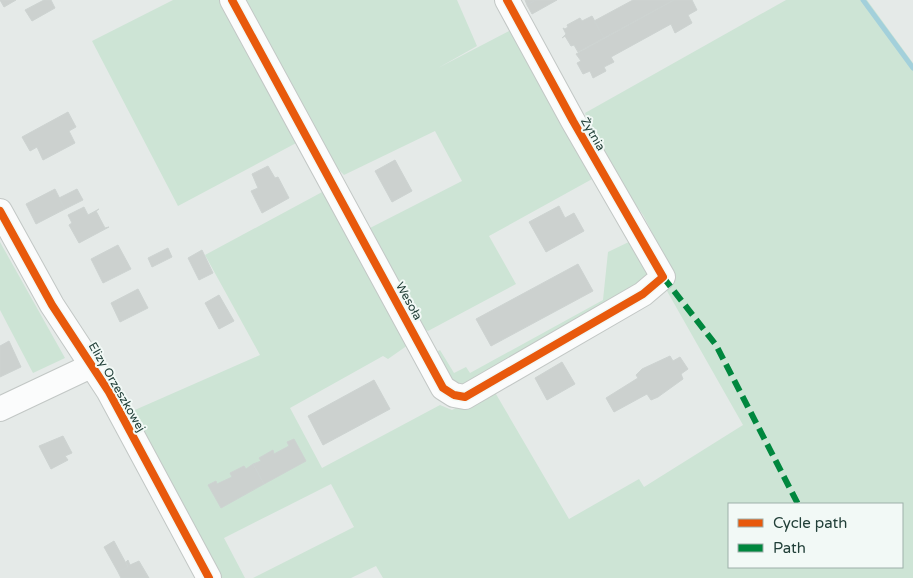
<svg xmlns="http://www.w3.org/2000/svg" width="913" height="578" font-family="'Varela Round',sans-serif">
<style>
.green{fill:#cde4d5;fill-rule:evenodd}
.lines{fill:none;stroke-linecap:round;stroke-linejoin:round}
.stream{stroke:#a3d0db;stroke-width:5}
.building{fill:#ccd1cf;stroke:#cdd3d1}
.minor-casing{stroke:#c2c7c5;stroke-width:26}
.minor{stroke:#fbfcfc;stroke-width:24}
.quiet{stroke:#00873e;stroke-width:6;stroke-dasharray:12 6;stroke-linecap:butt}
.cycleway-casing{stroke:#f2f9f6;stroke-width:11}
.cycleway{stroke:#e8590c;stroke-width:8}
.labels{text-anchor:middle;dominant-baseline:central;stroke-width:4;stroke-linejoin:round;paint-order:stroke}
.street-label{font-size:12px;fill:#213f38;stroke:#f2f9f6}
</style>
<rect width="100%" height="100%" fill="#e5eae8"/>
<!-- green -->
<path class="green" d="M173,0h51l74,142 -120,64 -86,-165z
M240,0h217l20,46 -39,22 73,-38 83,148 -105,58 27,48 -88,47 -12,-6 -47,-87 1,-10 92,-47 -27,-50 -91,44 -18,-18z
M786,0h81l46,63v515h-530l-7,-12 -25,12h-98l101,-51 -23,-43 -107,54 21,40h-23l-94,-165 132,-58 -55,-100 119,-64 84,154 -20,14 -5,-3 -93,52 32,60 118,-63 12,5 41,-21 76,130 70,-40 5,8 99,-62 -76,-134 3,-24 -27,-52 -45,-63 -13,-39zM729,504h173v63h-173z
M637,238l17,33 -9,14 -179,100 -17,-1 -17,-30 8,-4 14,23 12,-6 4,6 133,-73 5,-48z
M0,242l65,116 -32,15 -33,-63z"/>
<g class="lines">
<!-- stream -->
<path class="stream" d="M863,0l50,68"/>
</g>
<!-- building -->
<path class="building" d="M0,0h16l-12,7z
M44,0h7l4,8 -23,13 -7,-11z
M525,0h11l-9,5z
M536,0h21l-25,14 -5,-9z
M633,0h41l-70,38 -10,-17z
M674,0h18l5,10 -9,5 4,8 -17,10 -4,-9 -60,33 3,5 -10,5 2,4 -13,7 -3,-7 -7,3 -6,-11 4,-2 -5,-7z
M592,16l12,22 -26,14 -4,-7 -3,1 -6,-10 -3,2 4,-4 -3,-6 2,1 3,-2 -1,-2 13,-7 2,3z
M68,112l8,15 -7,4 6,12 -32,17 -6,-13 -7,4 -8,-14z
M395,160l17,31 -20,11 -17,-31z
M268,166l7,12 3,-1 11,21 -27,15 -11,-22 7,-3 -6,-14z
M55,189l10,20 -29,15 -10,-20z
M77,189l6,11 -18,9 -6,-11z
M559,206l6,12 9,-5 10,18 -38,21 -17,-30z
M84,207l4,8 11,-6 -3,2 9,17 4,-1 -30,16 -10,-18 3,-2 -4,-8z
M118,245l13,24 -28,14 -12,-24z
M168,248l4,9 -20,10 -4,-9z
M202,250l11,23 -14,7 -11,-22z
M578,264l15,27 -102,55 -15,-27z
M138,289l10,19 -28,14 -9,-19z
M219,295l15,26 -15,8 -14,-26z
M9,341l12,26 -21,10v-31z
M670,356l3,5 7,-4 8,12 -7,5 2,5 -25,18 -7,3 -4,-6 -33,18 -8,-14 32,-20 -2,-3 6,-6z
M562,362l13,22 -28,16 -12,-22z
M374,380l16,29 -67,36 -15,-29z
M63,436l9,17 -7,3 3,4 -17,9 -12,-23z
M294,439l12,22 -42,23 -11,-20 8,-3 -2,-3 14,-8 1,4 15,-8 -2,-4z
M253,464l11,20 -43,24 -13,-23 8,-4 1,3 15,-7 -2,-4 14,-7 2,3z
M114,541l14,26 -10,5 -14,-25z
M128,560l2,5 9,-4 10,17h-28l-3,-6 10,-5 -2,-5z"/>
<g class="lines">
<!-- minor casing -->
<g class="minor-casing">
<path id="minor" d="M232,0l211,388 11,7 11,2 178,-103 20,-17 -90,-156 -66,-121
M0,211l52,94 57,87 100,186
M0,409l93,-44"/>
</g>
<!-- minor -->
<use href="#minor" class="minor"/>
<!-- quiet -->
<path class="quiet" d="M663,277l53,68 82,159"/>
<!-- cycleway casing -->
<g class="cycleway-casing">
<path id="cycleway" d="M232,0l211,388 11,7 11,2 178,-103 20,-17 -90,-156 -66,-121
M0,211l52,94 57,87 100,186"/>
</g>
<!-- cycleway -->
<use href="#cycleway" class="cycleway"/>
</g>
<g class="labels">
<!-- street labels -->
<g class="street-label">
<text transform="translate(593 134) rotate(60)">Żytnia</text>
<text transform="translate(409 301) rotate(61)">Wesoła</text>
<text transform="translate(117 387) rotate(60)">Elizy Orzeszkowej</text>
</g>
</g>
<!-- legend -->
<rect x="728" y="503" width="175" height="65" fill="#f2f9f6" stroke="#9eafaa"/>
<rect x="738" y="519" width="25" height="8" fill="#e8590c" stroke="#9eafaa"/>
<text x="773" y="528" font-size="15" fill="#213f38">Cycle path</text>
<rect x="738" y="544" width="25" height="8" fill="#00873e" stroke="#9eafaa"/>
<text x="773" y="553" font-size="15" fill="#213f38">Path</text>
</svg>
